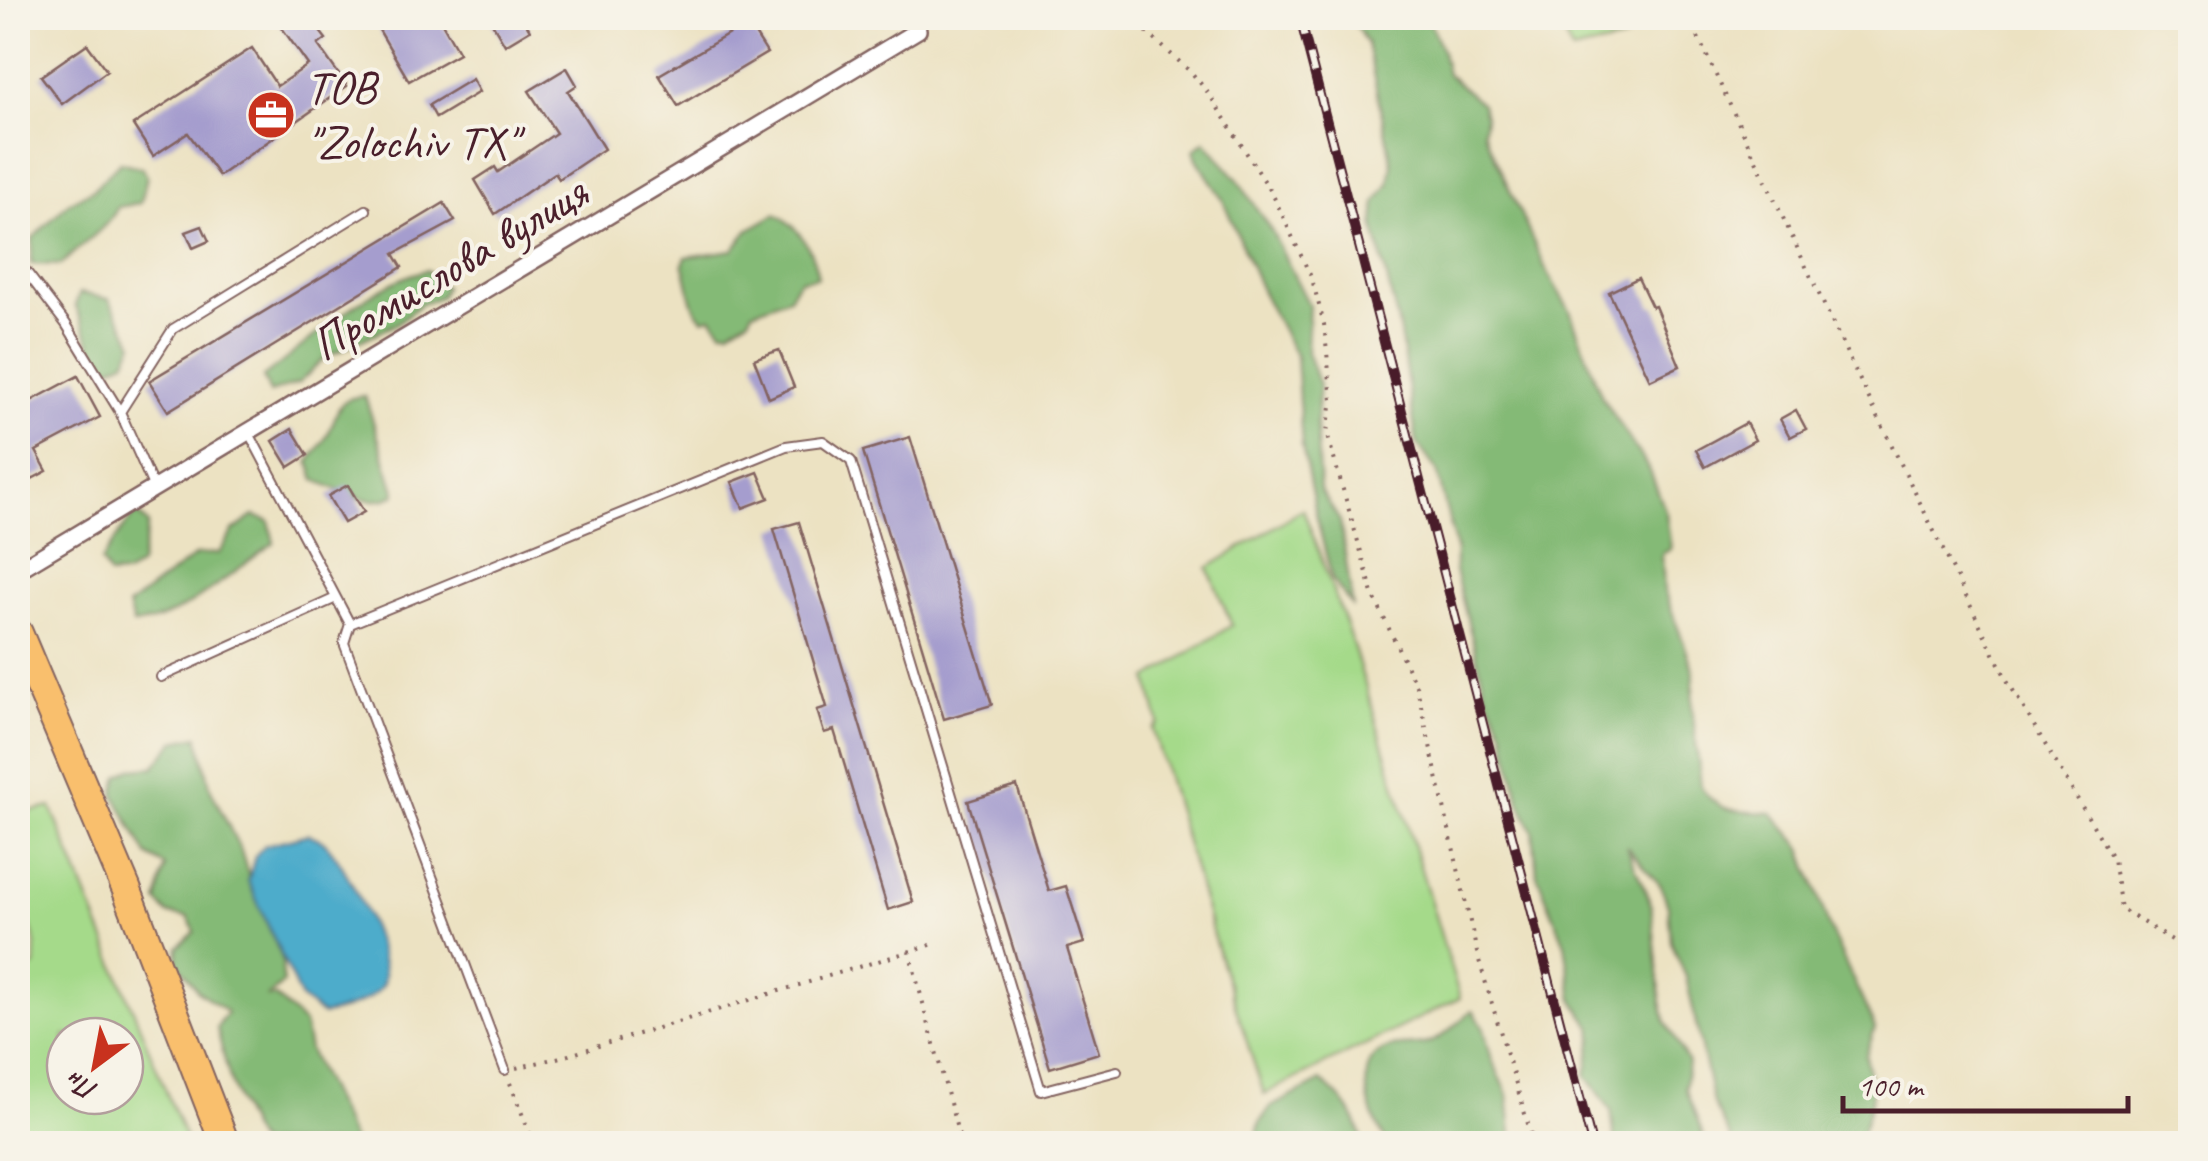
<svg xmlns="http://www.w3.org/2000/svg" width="2208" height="1161" font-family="Caveat,sans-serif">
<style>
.green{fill:#a5da8a;stroke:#787c5a;stroke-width:2.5;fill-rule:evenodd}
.forest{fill:#84ba76;stroke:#676c50;stroke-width:2.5}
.water{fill:#4daccb;stroke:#4c667b;stroke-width:2.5}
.building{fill:#a59dce}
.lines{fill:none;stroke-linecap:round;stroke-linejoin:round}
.lane-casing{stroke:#836360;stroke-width:12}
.street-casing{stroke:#836360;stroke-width:20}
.highway-casing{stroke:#836360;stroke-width:32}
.path{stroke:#836360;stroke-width:4;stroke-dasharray:2.5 8;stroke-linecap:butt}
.lane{stroke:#fff;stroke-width:8}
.street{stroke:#fff;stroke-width:15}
.highway{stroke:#f9bf6d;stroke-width:28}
.rail-casing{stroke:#4a1f2b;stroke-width:10}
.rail{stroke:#f7f3e8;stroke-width:6;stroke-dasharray:19;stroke-linecap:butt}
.labels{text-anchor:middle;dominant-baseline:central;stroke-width:8;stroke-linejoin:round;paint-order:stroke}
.poi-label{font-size:48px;fill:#4a1f2b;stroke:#f7f3e8;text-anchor:start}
.street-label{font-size:48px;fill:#4a1f2b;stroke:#f7f3e8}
</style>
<rect width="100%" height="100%" fill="#f7f3e8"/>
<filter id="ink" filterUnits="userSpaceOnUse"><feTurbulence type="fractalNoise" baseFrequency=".01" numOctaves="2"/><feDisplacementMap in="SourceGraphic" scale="20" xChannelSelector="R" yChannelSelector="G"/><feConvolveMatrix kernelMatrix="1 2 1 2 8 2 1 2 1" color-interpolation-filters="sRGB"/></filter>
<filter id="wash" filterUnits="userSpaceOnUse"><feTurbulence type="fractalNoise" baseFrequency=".0048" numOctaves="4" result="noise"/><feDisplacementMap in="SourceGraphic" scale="40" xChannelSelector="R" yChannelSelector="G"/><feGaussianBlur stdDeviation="2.25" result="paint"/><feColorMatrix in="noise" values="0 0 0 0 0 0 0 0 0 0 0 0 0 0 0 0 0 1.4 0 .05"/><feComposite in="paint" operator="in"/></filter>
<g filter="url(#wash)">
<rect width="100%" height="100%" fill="#ece2c2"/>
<!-- green -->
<path class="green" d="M1556,18h62l7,22 -53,12z
M1303,509l50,136 107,353 -196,96 -43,-132 -68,-233 6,-6 -11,-44 84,-54 -24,-57z
M51,807l136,336h-169v-169l17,-8 1,-23 -18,-50v-79zM65,1036h60v60h-60z"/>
<!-- forest -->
<path class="forest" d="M1351,18h77l14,33 5,23 35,30 3,13 -2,14 65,143 22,37 32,86 48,74 16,42 5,36 -9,5 2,36 30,81 -2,36 9,79c15,29 43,25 71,27l30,35 27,79 46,101 -9,27 6,40 -2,12 -7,23 -8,13h-122l-20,-40 -27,-126 -15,-35 -3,-36 -7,-20 -35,-40 25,58 10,97 5,21 22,41 -3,25 21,55h-91l-4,-33 -25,-35 7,-37 -1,-11 -19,-28 -8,-55 -28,-69 -4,-44 -13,-29 -16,-70 -18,-39 -31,-122 1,-22 -19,-78 -20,-28 -18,-116 -25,-102 2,-23 13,-18 3,-20 -25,-120z
M1205,141l33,39 34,52 37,73 -2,47 12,33 -3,37 4,68 20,31 13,87 -21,-29 -14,-56 -16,-77 -6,-89 -36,-69 -37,-88 -26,-41 -3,-9z
M120,162l22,6 5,8 -6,27 -23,4c-12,24 -38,37 -57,58l-30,-1 2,-26 35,-35 26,-14z
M776,214c24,13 37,37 42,63l-18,3 -11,17 -36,14 -4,7 -19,12h-8l-11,-13 -8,2c-16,-17 -12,-35 -20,-55l3,-7 47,-7 15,-20z
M427,270l18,17 -5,10 -19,7 -25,20 -70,33 -27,26 -29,10 -7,-16c47,-35 107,-94 164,-107z
M80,293l29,6 25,44 -9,18 -17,8 -14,-17 -19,-47z
M365,396l31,98c-23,17 -57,-5 -81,-14l-6,-18c6,-9 14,-19 19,-28 12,-23 6,-36 37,-38z
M137,513l11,11 -8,41 -13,9 -18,1 -8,-14c13,-16 21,-36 36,-48z
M254,516l15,5 5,22c-37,24 -97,82 -141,81l-5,-18 68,-51 23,-2 14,-22z
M198,736l13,54 30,61 12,39 29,68 1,25 -15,14h8l28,27 5,26 45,93h-96c-21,-35 -32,-74 -41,-115l10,-16 -29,-21 -21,-29 1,-15 17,-15 -7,-15 -20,-3 -11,-13 8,-35 -18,-11 -33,-61 5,-18 12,-7 23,-2 21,-26z
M1473,1011l10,15 9,34 16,34 5,49h-125c-16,-20 -36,-76 -6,-92 18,-9 30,-3 46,-8 15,-4 32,-23 45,-32z
M1321,1081c24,18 34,34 43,62h-109l5,-21 11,-15z"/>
<!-- water -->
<path class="water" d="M309,834c1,1 13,6 14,7 21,17 69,117 60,142 -6,17 -44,29 -61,32l-21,-16 -53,-118 7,-25 10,-11z"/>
<g id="blocks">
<!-- building -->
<path class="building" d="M275,18h63l-19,12 7,9 -8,6 29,41 -128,90 -31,-43 -35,23 -20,-31 119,-77 25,38 31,-21z
M372,18h67l20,35 -50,28z
M489,18h34l7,12 -25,15z
M748,23l19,30 -89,53 -19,-31z
M87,44l20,27 -45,33 -21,-28z
M567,68l10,17 -9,6 36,58 -45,30 -4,-6 -60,41 -20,-34 20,-13 3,5 58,-39 -27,-42z
M472,79l7,13 -43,26 -7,-13z
M444,203l11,18 -61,33 8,13 -234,144 -19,-30z
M202,226l7,15 -16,7 -7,-16z
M1638,278l14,29 3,-1 25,60 -30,14 -41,-88z
M779,350l15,37 -25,11 -15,-39z
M78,376l22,41 -64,34 11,20 -21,11 -8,-16v-58z
M1796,410l10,19 -16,8 -10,-18z
M1746,423l9,17 -50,27 -9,-17z
M292,429l16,26 -19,12 -16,-26z
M910,437l82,268 -48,14 -81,-268z
M758,472l11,26 -26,10 -11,-26z
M348,485l16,27 -20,11 -16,-27z
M799,522l114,380 -25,8 -54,-180 -10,3 -7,-23 10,-3 -53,-178z
M1017,786l32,105 17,-5 18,57 -17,5 32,105 -49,15 -82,-267z"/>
</g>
</g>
<g filter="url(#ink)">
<use href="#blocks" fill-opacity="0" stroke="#836360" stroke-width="2.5"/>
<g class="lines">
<!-- lane casing -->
<g class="lane-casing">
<path id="lane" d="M18,261l48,63 54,88
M249,433l101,191 436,-178 37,-5 28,20 190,630 76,-20
M154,488l-34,-76 53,-83 193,-119
M350,624l-6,19 161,427
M161,677l175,-79"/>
</g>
<!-- street casing -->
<g class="street-casing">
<path id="street" d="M18,570l900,-540 -2,-12"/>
</g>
<!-- highway casing -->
<g class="highway-casing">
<path id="highway" d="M18,633l108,255 99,256"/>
</g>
<!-- path -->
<path class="path" d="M1131,18l61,55 17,21 63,99 40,86 12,45 8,76 -5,32 6,23 41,142 43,91 61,269 56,187
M1689,18l161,342 157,320 106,179 8,50 69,42
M909,951l52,193
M516,1068l53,-13 365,-111
M510,1083l24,61"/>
<!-- lane -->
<use href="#lane" class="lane"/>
<!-- street -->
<use href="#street" class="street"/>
<!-- highway -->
<use href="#highway" class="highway"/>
<!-- rail casing -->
<g class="rail-casing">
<path id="rail" d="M1300,18l292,1126"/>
</g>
<!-- rail -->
<use href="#rail" class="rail"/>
</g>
</g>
<!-- icons -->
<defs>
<g id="office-disc" transform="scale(2.5)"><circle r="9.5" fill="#c8321e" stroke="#f7f3e8"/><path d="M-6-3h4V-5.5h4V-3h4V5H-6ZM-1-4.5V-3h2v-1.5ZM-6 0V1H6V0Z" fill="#fff"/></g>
</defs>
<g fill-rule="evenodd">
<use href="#office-disc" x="271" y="115"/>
</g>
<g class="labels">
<!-- poi labels -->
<g class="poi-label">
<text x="306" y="87">ТОВ<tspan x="306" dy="55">"Zolochiv TX"</tspan></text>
</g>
<!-- street labels -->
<g class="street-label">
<text transform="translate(449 268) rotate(-31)">Промислова вулиця</text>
</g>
</g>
<!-- margin -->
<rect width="2208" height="1161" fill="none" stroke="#f7f3e8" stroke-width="60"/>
<!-- north arrow -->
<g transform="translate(95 1066) rotate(212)"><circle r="48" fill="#f7f3e8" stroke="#b29e9c" stroke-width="2.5"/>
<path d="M0-8L18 38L0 25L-18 38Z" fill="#c8321e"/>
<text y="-15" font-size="28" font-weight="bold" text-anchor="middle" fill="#4a1f2b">Пн</text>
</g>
<!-- scale -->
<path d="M1843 1096v15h285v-15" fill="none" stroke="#4a1f2b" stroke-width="5"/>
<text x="1858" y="1096" font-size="30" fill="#4a1f2b" stroke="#f7f3e8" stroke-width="8" paint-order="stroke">100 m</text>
</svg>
